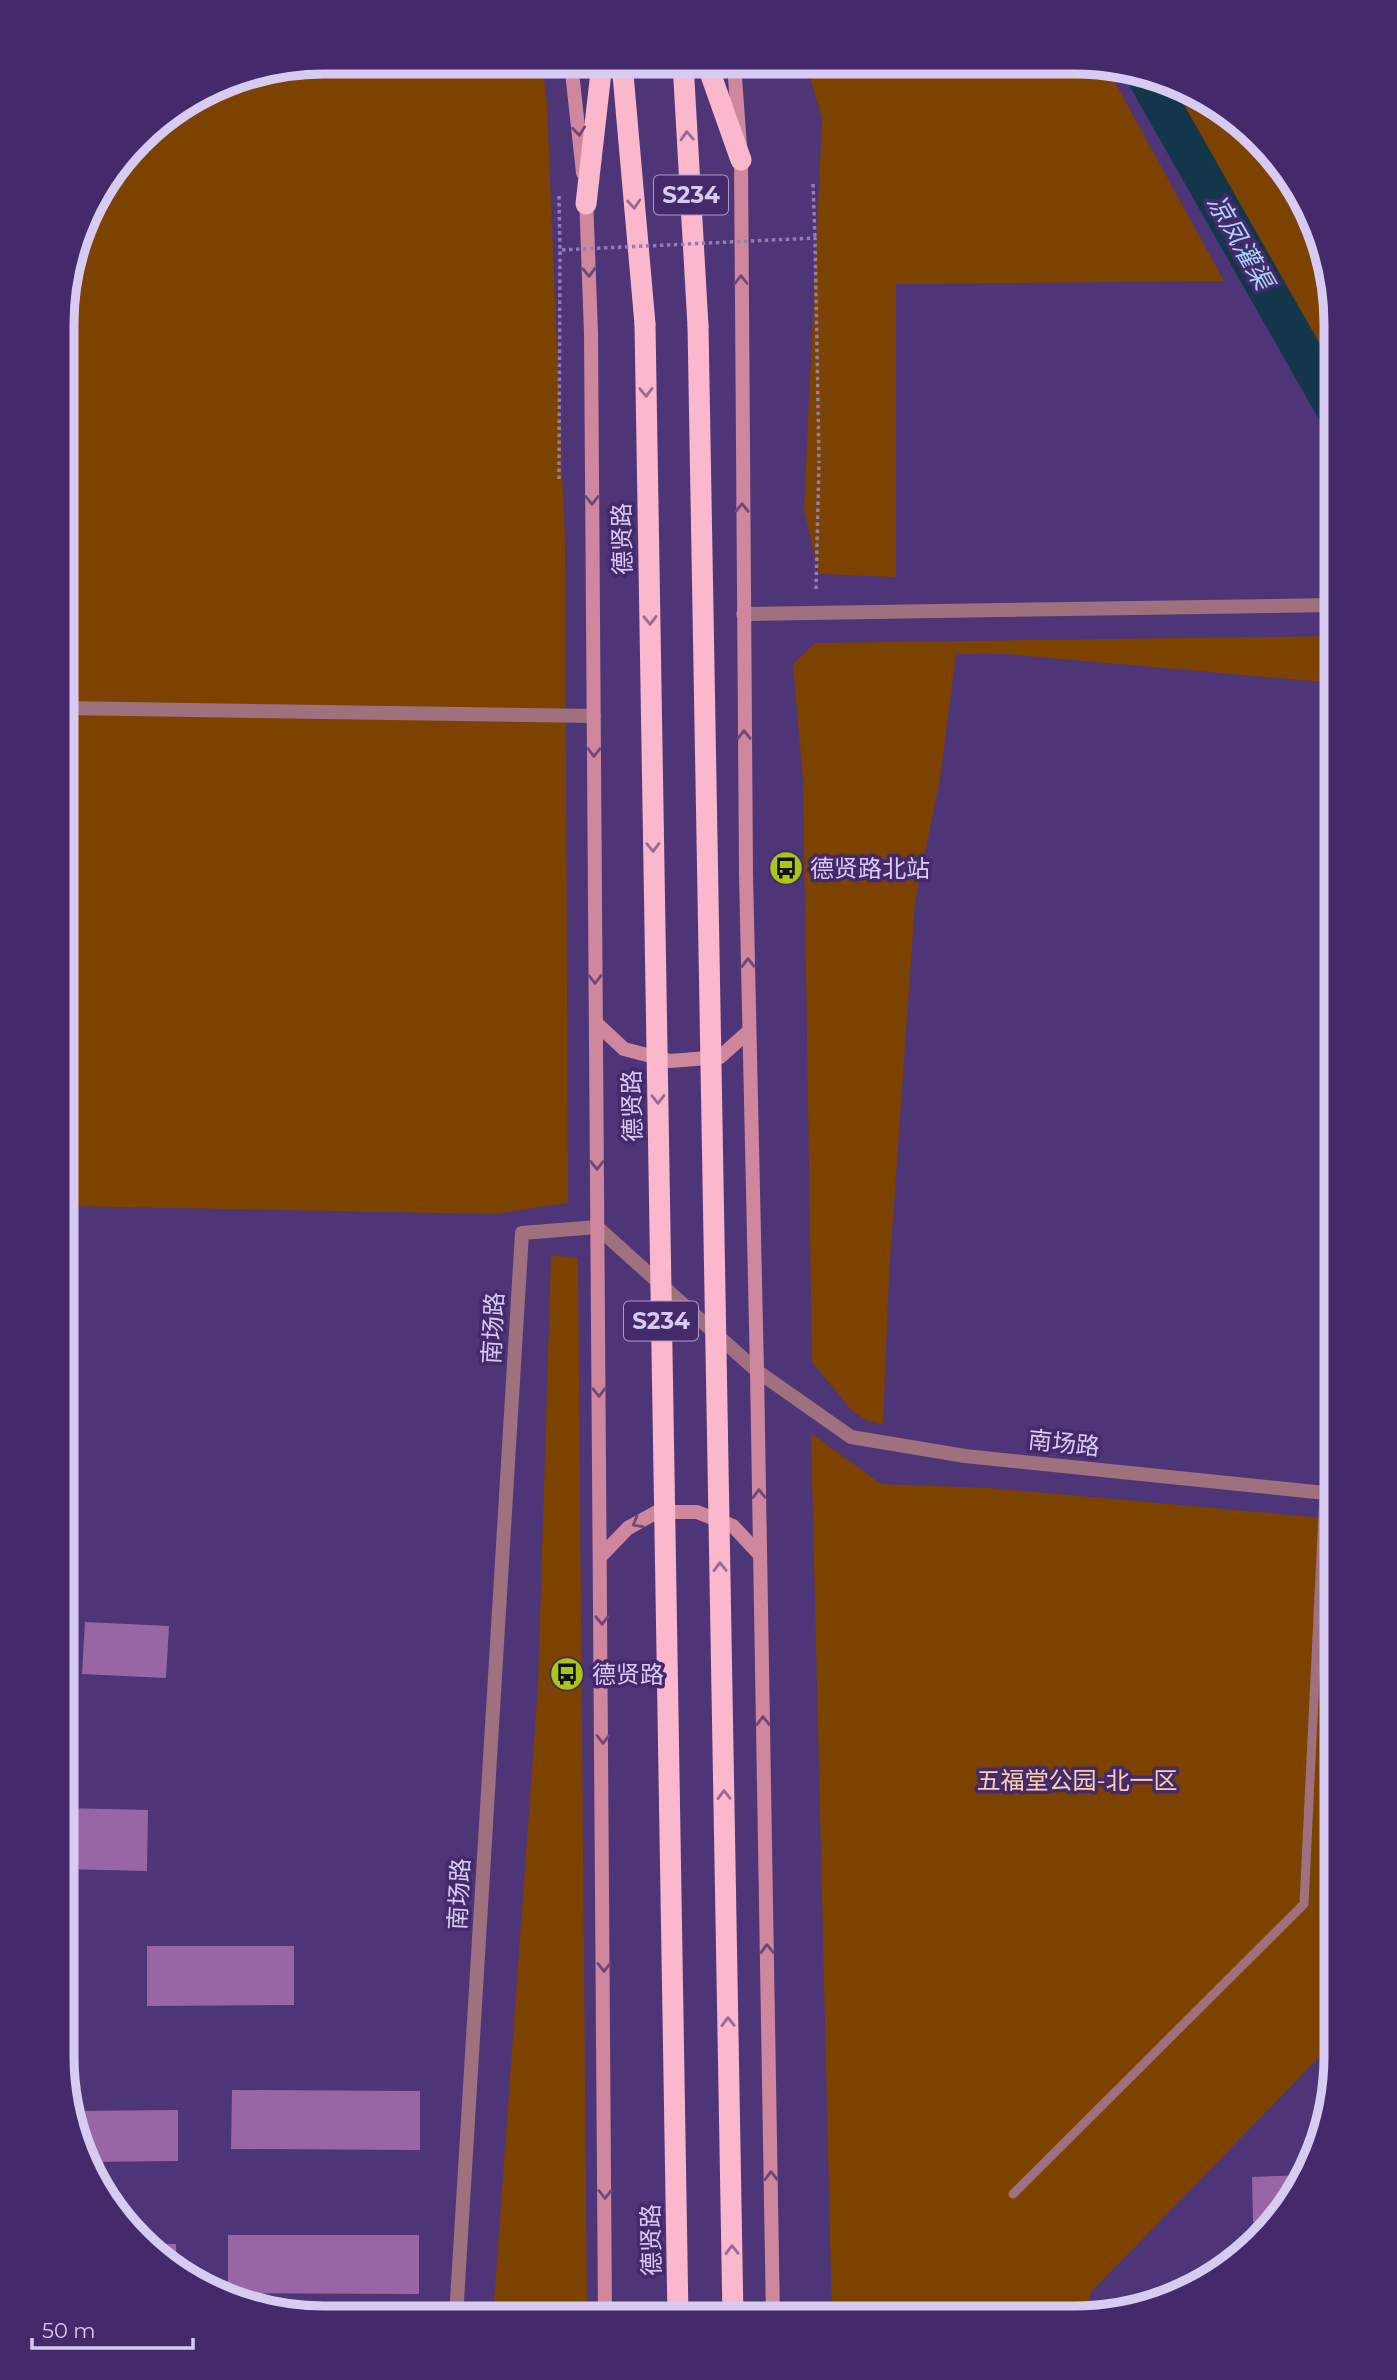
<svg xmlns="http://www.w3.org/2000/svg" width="1397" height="2380" font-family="Montserrat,'Noto Sans SC',sans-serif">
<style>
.green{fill:#7c4200}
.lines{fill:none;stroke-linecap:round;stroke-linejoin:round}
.river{stroke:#13364b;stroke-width:38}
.building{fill:#9966a5}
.path{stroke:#917eb3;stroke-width:3.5;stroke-dasharray:3.5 3.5;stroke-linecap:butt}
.lane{stroke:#9f707e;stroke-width:9}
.street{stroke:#9f707e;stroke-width:14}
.secondary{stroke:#cf879e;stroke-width:14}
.highway{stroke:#fbb7cc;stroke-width:21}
.path-bridge{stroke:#917eb3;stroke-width:3.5;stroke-dasharray:3.5 3.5;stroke-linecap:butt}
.highway-bridge{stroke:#fbb7cc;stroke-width:21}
.oneway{stroke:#6e467a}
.oneway2{stroke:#966997}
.labels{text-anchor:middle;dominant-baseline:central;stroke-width:7;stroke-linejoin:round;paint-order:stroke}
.shield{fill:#442a6b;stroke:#ab9bca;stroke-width:2}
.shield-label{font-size:23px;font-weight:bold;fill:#d7cbf2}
.street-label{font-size:24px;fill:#d7cbf2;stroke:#442a6b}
.poi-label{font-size:24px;fill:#d7cbf2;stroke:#442a6b;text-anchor:start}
.park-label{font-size:24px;fill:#fbcfae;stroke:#442a6b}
.water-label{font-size:26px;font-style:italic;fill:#a6d4f5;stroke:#442a6b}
.rim{fill:none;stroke:#d7cbf2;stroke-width:9}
</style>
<rect width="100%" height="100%" fill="#4e3577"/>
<!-- green -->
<path class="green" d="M324,61l218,2 5,42 18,435 3,663 -75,11 -431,-8 1,-916 25,-83 62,-80 74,-46z
M806,64l300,2 118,215 -328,3v293l-77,-3 -15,-65 18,-390z
M1166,80l23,8 57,38 45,51 31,62 14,85v47z
M1336,636v47l-330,-29h-50l-16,125 -25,123 -26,375 -6,147 -15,-3 -16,-10 -40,-49 -9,-582 -10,-116 22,-21z
M551,1255l27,3 9,1059h-94l45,-631z
M811,1433l70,51 109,4 345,31v522l-245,252v23l-17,3 -241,-1z"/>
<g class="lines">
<!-- river -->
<path class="river" d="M1144,73l192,338"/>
</g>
<!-- building -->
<path class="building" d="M85,1622l84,4 -3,52 -84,-4z
M62,1808l86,2 -1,61 -86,-2z
M147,1946h147v59l-147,1z
M232,2090l188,1v59l-189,-1z
M178,2110v51l-92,1 -11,-21 -5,-30z
M1305,2175l-29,47h-23l-1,-45z
M228,2235h191v59l-191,-1z
M143,2244h33l1,28 -13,-8z"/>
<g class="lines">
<!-- path -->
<path class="path" d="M813,184l2,54
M559,196l1,54
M816,589l3,-127"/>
<!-- lane -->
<path class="lane" d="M1013,2194l291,-290 20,-411"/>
<!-- street -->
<path class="street" d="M743,614l593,-9
M63,708l531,8
M456,2317l66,-1084 75,-6 160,144 94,66 114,19 370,38"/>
<!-- secondary -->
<path class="secondary" d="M571,63l12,110
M734,64l7,96 5,714 11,497 16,947
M586,196l5,137 14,1984
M596,1023l28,26 46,12 50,-4 29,-26
M601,1556l27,-28 29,-16h40l36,14 27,29"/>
<!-- highway -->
<path class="highway" d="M622,63l23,261
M683,63l15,263
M707,64l34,96
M586,204l16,-141"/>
<!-- path-bridge -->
<path class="path-bridge" d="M559,479l1,-229 255,-12 4,224"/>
<!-- highway-bridge -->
<path class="highway-bridge" d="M645,324l33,1994
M698,326l35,1992"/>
</g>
<!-- one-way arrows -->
<defs><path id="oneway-chevron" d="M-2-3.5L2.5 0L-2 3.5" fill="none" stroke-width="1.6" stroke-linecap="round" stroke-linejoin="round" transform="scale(1.75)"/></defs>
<g class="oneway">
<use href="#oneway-chevron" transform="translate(579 131) rotate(84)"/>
<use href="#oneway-chevron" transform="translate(589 272) rotate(88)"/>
<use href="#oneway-chevron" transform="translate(741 280) rotate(-90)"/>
<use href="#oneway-chevron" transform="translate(592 500) rotate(90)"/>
<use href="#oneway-chevron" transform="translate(742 508) rotate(-90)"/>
<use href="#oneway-chevron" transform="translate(744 735) rotate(-91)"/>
<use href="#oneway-chevron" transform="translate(594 752) rotate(90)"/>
<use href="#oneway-chevron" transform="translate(748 963) rotate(-91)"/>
<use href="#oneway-chevron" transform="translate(595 979) rotate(90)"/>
<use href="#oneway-chevron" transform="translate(597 1165) rotate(90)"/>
<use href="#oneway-chevron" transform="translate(599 1392) rotate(89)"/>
<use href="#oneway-chevron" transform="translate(759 1494) rotate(-91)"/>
<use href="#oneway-chevron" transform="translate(637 1523) rotate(150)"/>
<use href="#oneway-chevron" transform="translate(602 1620) rotate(89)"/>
<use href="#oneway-chevron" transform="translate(763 1721) rotate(-91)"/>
<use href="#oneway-chevron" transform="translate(603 1739) rotate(90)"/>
<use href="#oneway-chevron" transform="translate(767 1949) rotate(-91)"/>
<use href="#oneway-chevron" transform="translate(604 1967) rotate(90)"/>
<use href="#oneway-chevron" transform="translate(771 2176) rotate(-91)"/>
<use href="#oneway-chevron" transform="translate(605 2194) rotate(90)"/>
</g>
<g class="oneway2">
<use href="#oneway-chevron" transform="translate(687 136) rotate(-93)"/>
<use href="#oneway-chevron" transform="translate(634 204) rotate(85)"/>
<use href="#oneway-chevron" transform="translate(646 392) rotate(89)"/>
<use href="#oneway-chevron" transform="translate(650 620) rotate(89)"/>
<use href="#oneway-chevron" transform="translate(653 847) rotate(89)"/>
<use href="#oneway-chevron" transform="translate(658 1099) rotate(89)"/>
<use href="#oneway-chevron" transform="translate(720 1567) rotate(-91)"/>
<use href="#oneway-chevron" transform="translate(724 1795) rotate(-91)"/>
<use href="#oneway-chevron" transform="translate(728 2022) rotate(-91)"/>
<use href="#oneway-chevron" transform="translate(732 2250) rotate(-91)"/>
</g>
<!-- icons -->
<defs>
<g id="bus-disc" transform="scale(1.75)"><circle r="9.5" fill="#abc614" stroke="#442a6b"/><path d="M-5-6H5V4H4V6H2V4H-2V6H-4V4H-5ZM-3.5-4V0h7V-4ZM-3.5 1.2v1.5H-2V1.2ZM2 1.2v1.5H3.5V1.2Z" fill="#111"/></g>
</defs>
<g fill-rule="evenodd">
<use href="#bus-disc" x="786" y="868"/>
<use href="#bus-disc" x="567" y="1674"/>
</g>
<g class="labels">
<!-- shield labels -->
<g class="shield">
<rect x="654" y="175.5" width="74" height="39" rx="5"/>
<rect x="624" y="1301.5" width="74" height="39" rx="5"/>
</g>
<g class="shield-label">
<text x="691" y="195">S234</text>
<text x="661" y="1321">S234</text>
</g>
<!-- street labels -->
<g class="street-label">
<text transform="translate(622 539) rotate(-91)">德贤路</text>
<text transform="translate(632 1106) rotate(-91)">德贤路</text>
<text transform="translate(493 1328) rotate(-87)">南场路</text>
<text transform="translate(1064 1443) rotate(6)">南场路</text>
<text transform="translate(459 1894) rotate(-87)">南场路</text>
<text transform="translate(651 2240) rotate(-91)">德贤路</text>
</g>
<!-- poi labels -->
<g class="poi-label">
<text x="810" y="868">德贤路北站</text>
<text x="592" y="1674">德贤路</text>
</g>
<!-- park labels -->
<g class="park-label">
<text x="1077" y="1780">五福堂公园-北一区</text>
</g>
<!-- water labels -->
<g class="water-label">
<text transform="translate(1240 242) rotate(60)">凉凤灌渠</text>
</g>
</g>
<!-- crop -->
<path d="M0 0H1397V2380H0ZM324 74H1074A250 250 0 0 1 1324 324V2056A250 250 0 0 1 1074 2306H324A250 250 0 0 1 74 2056V324A250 250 0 0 1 324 74Z" fill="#442a6b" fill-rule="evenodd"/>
<path class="rim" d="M324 74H1074A250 250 0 0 1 1324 324V2056A250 250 0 0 1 1074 2306H324A250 250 0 0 1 74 2056V324A250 250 0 0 1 324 74Z"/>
<!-- scale -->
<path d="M32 2338v10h161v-10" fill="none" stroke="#d7cbf2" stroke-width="3.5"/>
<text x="42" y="2338" font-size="21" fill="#d7cbf2" stroke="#442a6b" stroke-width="5" paint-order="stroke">50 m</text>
</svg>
